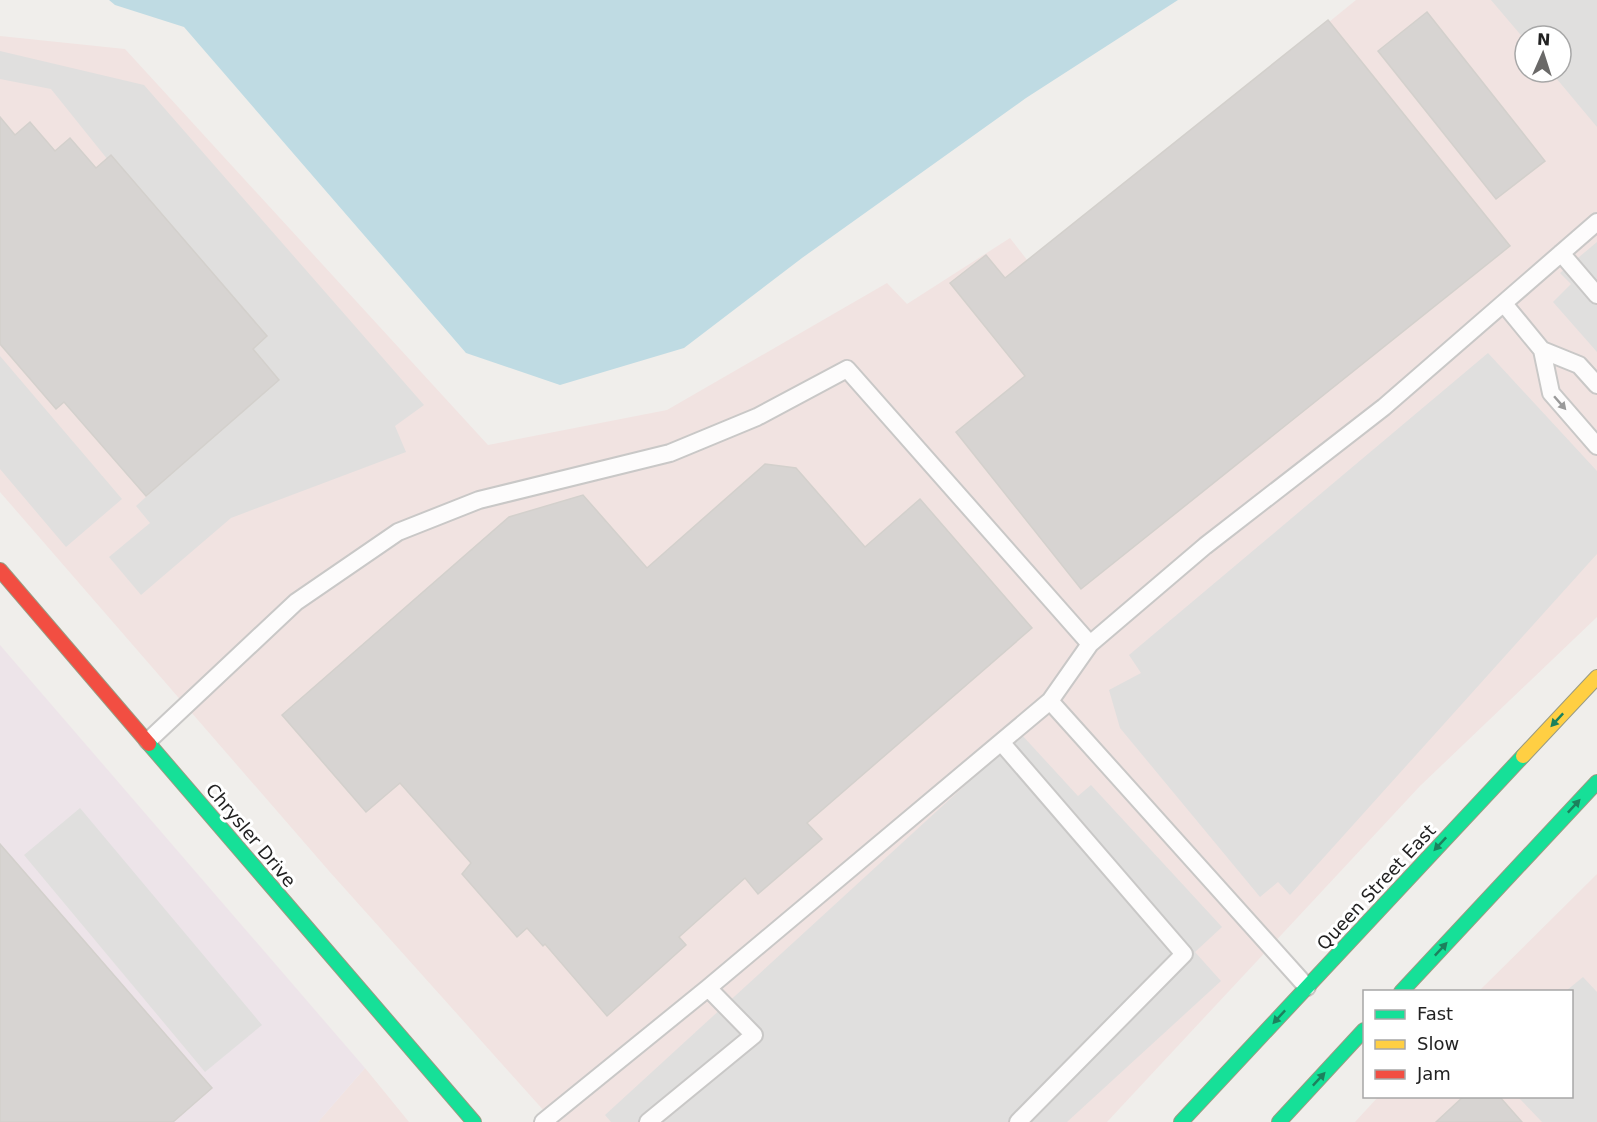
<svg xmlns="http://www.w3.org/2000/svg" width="1597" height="1122" font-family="'DejaVu Sans',sans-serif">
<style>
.commercial{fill:#f1e3e1;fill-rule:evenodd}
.industrial{fill:#ede4e9}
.parking{fill:#e0dfde}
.water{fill:#bfdbe3}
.building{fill:#d7d4d2;stroke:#d3d0cc;stroke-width:1.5}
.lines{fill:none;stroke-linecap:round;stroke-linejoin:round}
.lane-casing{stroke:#c9c8c7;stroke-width:20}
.fast-casing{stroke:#999a82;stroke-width:16}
.slow-casing{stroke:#999a82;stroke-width:16}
.jam-casing{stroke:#999a82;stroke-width:16}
.lane{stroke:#fdfcfc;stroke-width:16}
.fast{stroke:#16e098;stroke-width:14}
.slow{stroke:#ffcf43;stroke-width:14}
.jam{stroke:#f24e42;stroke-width:14}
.oneway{fill:#9a9a9a}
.oneway2{fill:#1c815d}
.labels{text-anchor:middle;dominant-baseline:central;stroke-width:6;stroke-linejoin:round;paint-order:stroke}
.street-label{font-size:18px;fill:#222;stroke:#fff}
</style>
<rect width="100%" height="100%" fill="#f0eeeb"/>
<!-- commercial -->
<path class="commercial" d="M1356,0h241v617l-177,169 -313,336h-553l-225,-251 -329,-379v-456l125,13 363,396 179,-35 220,-127 20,21 103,-66 21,27zM1525,36h36v36h-36z
M1597,874v248h-242l23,-25 194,-1v-104l-93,-1z
M365,1068l44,54h-91z"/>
<!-- industrial -->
<path class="industrial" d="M0,645l365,423 -47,54h-318z"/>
<!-- parking -->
<path class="parking" d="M1491,0h106v127l-46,-55h10v-36h-36v4z
M0,51l144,34 280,320 -29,21 11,26 -175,66 -90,77 -32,-38 41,-34 -14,-17 139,-126 -167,-220 -57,-71 -51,-10z
M1597,242v110l-44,-50 18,-18 -11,-11z
M1488,353l109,118v83l-307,341 -12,-13 -18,15 -140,-169 -11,-38 32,-17 -12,-18z
M0,356l122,143 -56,48 -66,-78z
M1021,734l57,62 13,-11 131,142 -27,25 26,29 -154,141h-456l-6,-7z
M80,808l182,217 -57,47 -181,-217z
M1583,977l14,15v130h-55l-24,-25 54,-1v-104l-6,-1z"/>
<!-- water -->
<path class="water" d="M109,0h1069l-152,98 -224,160 -118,90 -124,37 -94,-32 -282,-326 -69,-22z"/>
<!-- building -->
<path class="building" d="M1427,12l118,149 -49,38 -118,-148z
M1328,20l182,226 -429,343 -125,-157 69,-56 -75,-93 36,-28 19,23z
M0,117l15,18 15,-13 25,29 15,-13 26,30 15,-13 156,181 -14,13 26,31 -133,116 -82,-94 -8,7 -56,-65z
M765,464l31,4 69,79 55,-48 112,129 -225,195 15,16 -64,55 -13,-16 -66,59 7,8 -79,71 -62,-72 -2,2 -16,-18 -10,9 -55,-63 9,-11 -71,-80 -34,29 -84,-97 227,-198 74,-22 64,73z
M0,844l212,244 -39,34h-173z
M1464,1096h35l23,26h-86z"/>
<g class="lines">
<!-- lane casing -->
<g class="lane-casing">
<path id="lane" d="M1561,253l36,42
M1505,305l37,45 9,43 46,53
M1542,350l37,15 18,20
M1050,701l257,286
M148,741l148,-139 102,-70 81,-32 191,-47 87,-36 90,-48 243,275
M1001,742l183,212 -166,168
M543,1122l165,-134 342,-287 40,-57 115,-98 179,-139 213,-185
M648,1122l106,-87 -46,-47"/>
</g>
<!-- fast casing -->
<g class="fast-casing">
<path id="fast" d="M149,744l325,378
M1401,992l196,-210
M1181,1122l342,-366
M1279,1122l85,-92"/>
</g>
<!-- slow casing -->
<g class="slow-casing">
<path id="slow" d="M1523,756l74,-79"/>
</g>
<!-- jam casing -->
<g class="jam-casing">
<path id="jam" d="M0,570l149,174"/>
</g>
<!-- lane -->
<use href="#lane" class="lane"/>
<!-- fast -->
<use href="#fast" class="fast"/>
<!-- slow -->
<use href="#slow" class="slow"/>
<!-- jam -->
<use href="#jam" class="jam"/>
</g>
<!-- one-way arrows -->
<defs><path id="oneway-solid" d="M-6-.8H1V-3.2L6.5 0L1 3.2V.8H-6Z" transform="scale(1.5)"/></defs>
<use class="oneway" href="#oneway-solid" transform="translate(1560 403) rotate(49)"/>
<g class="oneway2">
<use href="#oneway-solid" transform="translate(1557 720) rotate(133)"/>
<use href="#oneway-solid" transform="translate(1574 806) rotate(-47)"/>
<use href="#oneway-solid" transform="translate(1440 844) rotate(133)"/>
<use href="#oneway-solid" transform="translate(1441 949) rotate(-47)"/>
<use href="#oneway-solid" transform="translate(1279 1017) rotate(133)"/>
<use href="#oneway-solid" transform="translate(1319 1079) rotate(-47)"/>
</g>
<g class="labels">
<!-- street labels -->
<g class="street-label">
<text transform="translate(251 835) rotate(50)">Chrysler Drive</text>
<text transform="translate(1376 887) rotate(-47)">Queen Street East</text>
</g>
</g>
<!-- legend -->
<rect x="1363" y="990" width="210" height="108" fill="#ffffff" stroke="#a7a7a7" stroke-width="1.5"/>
<rect x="1375" y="1010" width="30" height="9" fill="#16e098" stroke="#a7a7a7" stroke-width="1.5"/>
<text x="1417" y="1020" font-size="18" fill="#222222">Fast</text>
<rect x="1375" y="1040" width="30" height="9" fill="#ffcf43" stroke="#a7a7a7" stroke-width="1.5"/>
<text x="1417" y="1050" font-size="18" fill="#222222">Slow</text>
<rect x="1375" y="1070" width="30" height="9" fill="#f24e42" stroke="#a7a7a7" stroke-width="1.5"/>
<text x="1417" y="1080" font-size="18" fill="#222222">Jam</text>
<!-- north arrow -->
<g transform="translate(1543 54) rotate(3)"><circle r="28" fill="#ffffff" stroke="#a7a7a7" stroke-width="1.5"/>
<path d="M0-4.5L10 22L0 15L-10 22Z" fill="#6a6968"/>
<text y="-9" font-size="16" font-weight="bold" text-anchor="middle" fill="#222222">N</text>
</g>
</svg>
